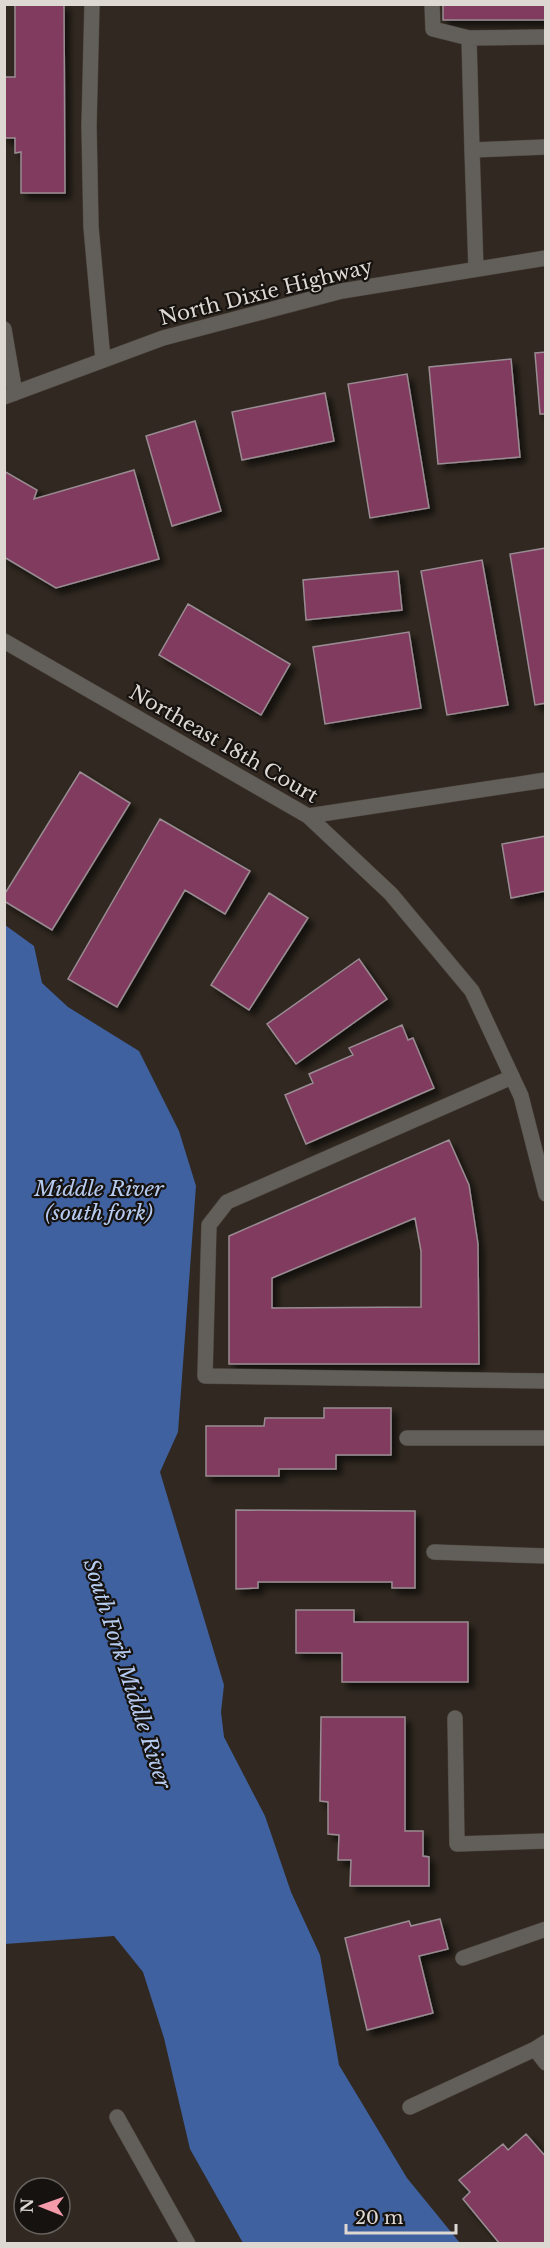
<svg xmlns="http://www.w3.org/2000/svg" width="550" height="2248" font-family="'Libre Baskerville',serif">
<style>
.water{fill:#3f619f}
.building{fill:#803a5e;stroke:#998c92;stroke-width:1.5;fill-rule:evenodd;filter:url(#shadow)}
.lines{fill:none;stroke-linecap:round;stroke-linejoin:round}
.service-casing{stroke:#4d453d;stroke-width:16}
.minor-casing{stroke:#4d453d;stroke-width:16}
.tertiary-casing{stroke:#4d453d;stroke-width:16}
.service{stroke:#625f5a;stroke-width:15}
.minor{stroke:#625f5a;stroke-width:15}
.tertiary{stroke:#625f5a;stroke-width:15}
.labels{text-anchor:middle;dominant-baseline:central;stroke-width:4.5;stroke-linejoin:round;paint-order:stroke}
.street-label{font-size:20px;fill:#ded8d3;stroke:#16120f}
.water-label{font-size:21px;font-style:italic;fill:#b6cbef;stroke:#16120f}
</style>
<defs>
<filter id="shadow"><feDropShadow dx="5.5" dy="5.5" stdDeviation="3" flood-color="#0009"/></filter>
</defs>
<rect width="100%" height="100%" fill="#312921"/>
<!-- water -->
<path class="water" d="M5,925l29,21 8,37 26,24 71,44 40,80 17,55 -18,246 -18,40 64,213 -3,27 3,25 41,79 26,76 29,63 19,110 68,113 53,65h-217l-53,-94 -26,-111 -21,-66 -29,-36 -109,8z"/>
<!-- building -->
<path class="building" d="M15,4h49l1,189h-44v-41l-6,1v-15h-11v-61h11z
M443,4h103v16h-103z
M546,352v62h-6l-5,-61z
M511,359l9,98 -82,7 -9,-97z
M407,374l22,134 -59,10 -22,-134z
M325,393l9,48 -92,19 -10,-48z
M195,421l26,90 -49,15 -26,-90z
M134,470l25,89 -103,29 -52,-31v-86l33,19 -3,9z
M546,548v155l-11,2 -25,-151z
M482,560l26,145 -61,10 -26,-144z
M398,571l4,39 -96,10 -3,-40z
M188,604l102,60 -29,51 -102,-60z
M409,632l12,76 -96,16 -12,-77z
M80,772l50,31 -78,127 -48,-29v-6z
M160,819l90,52 -25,43 -40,-24 -68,117 -49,-28z
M546,836v55l-35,7 -9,-54z
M269,893l39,25 -59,92 -38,-25z
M359,959l28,40 -91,65 -29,-40z
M402,1025l6,15 5,-2 21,50 -128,56 -21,-49 28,-12 -4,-9 44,-19 -4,-7z
M449,1140l20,45 9,59 1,120h-250v-128zM415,1218l6,33v56l-149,1v-30z
M324,1408h67v47h-55v14h-57v7h-73v-50h58l1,-8h59z
M236,1510l179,1v77h-23v-6h-134v6l-22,1z
M296,1610h58v12h114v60h-126v-29h-46z
M321,1717h84v114h18v25l6,1v29h-79l1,-26h-13l1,-25 -11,-1v-32l-8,-1z
M440,1919l8,30 -29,7 14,57 -66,17 -22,-92 64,-17 2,5z
M526,2134l20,23v87h-46l-37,-45 7,-7 -11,-12 44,-36 5,6z"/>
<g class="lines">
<!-- service casing -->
<g class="service-casing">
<path id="service" d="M92,4l-3,122 2,101 12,133
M432,4l1,25 36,9
M472,150l-3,-112 77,-1
M476,269l-4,-119 74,-3
M4,329l11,64
M512,1077l-285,125 -18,23 -4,151 341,5
M407,1438h139
M434,1552l112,4
M455,1718l2,126 89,-3
M463,1958l83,-29
M546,2042l-11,7 11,14
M410,2107l125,-58"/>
</g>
<!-- minor casing -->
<g class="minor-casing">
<path id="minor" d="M4,641l304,175 83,78 81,97 49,105 25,98
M308,816l238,-36
M117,2117l71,127"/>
</g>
<!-- tertiary casing -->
<g class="tertiary-casing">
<path id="tertiary" d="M4,397l159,-59 179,-47 204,-33"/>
</g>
<!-- service -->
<use href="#service" class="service"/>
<!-- minor -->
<use href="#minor" class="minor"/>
<!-- tertiary -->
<use href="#tertiary" class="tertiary"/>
</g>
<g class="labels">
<!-- street labels -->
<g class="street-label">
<text transform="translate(266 292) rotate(-14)">North Dixie Highway</text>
<text transform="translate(224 744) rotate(30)">Northeast 18th Court</text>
</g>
<!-- water labels -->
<g class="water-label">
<text x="99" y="1189">Middle River<tspan x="99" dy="24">(south fork)</tspan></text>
<text transform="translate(127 1674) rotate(72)">South Fork Middle River</text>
</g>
</g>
<!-- border -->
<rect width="550" height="2248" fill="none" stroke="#ded8d3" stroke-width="12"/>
<!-- north arrow -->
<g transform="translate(42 2206) rotate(271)"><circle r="28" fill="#16120f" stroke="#66615d" stroke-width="1.5"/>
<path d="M0-4.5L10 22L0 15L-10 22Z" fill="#f39aab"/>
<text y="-9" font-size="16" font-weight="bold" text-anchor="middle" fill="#ded8d3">N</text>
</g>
<!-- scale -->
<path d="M346 2224v9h110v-9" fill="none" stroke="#ded8d3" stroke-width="3"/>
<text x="355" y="2224" font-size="18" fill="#ded8d3" stroke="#16120f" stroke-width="4.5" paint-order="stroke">20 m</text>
</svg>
